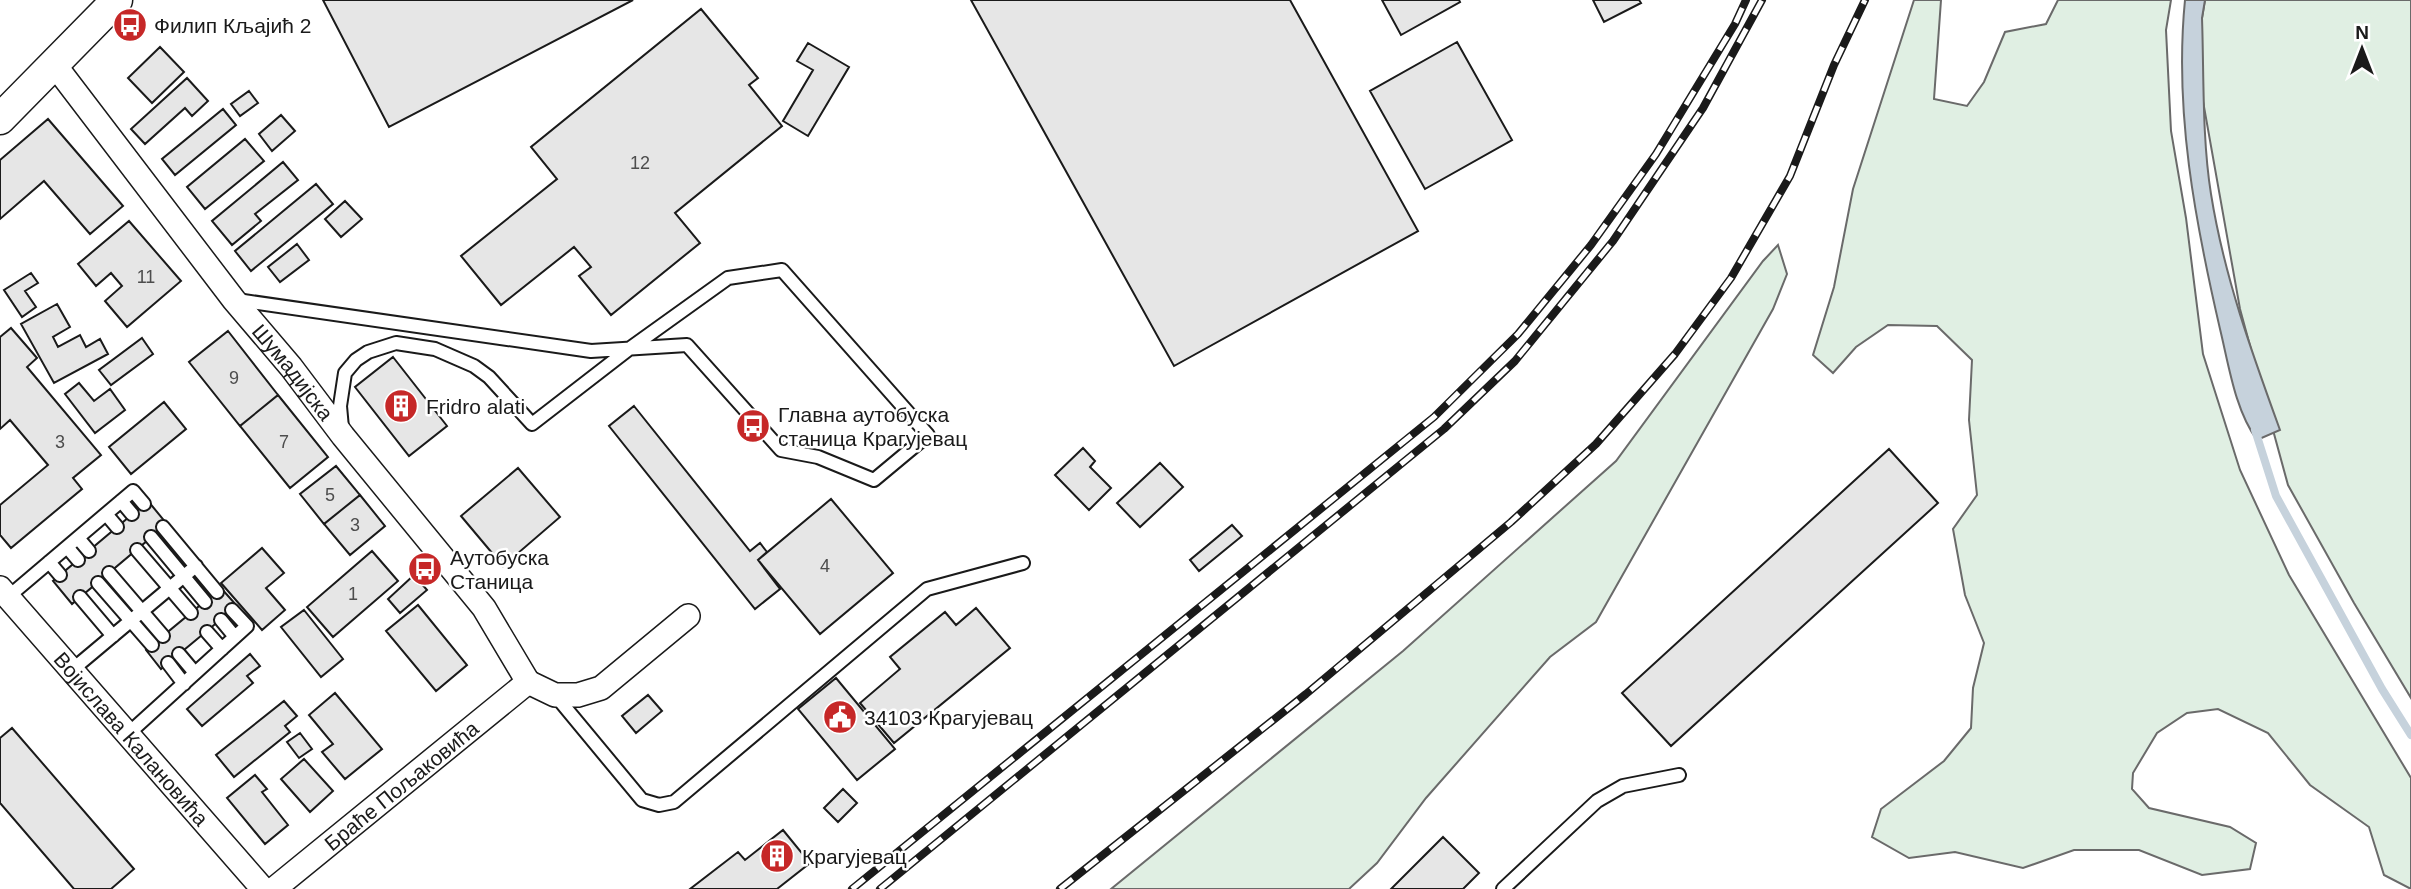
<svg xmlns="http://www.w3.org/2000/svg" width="2411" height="889" font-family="Arial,sans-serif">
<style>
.green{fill:#e0efe3;stroke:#6a6a6a;stroke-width:2}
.water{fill:#c6d2dc;stroke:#6a6a6a;stroke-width:2}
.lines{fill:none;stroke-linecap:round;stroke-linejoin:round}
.stream{stroke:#c6d2dc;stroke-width:8}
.building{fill:#e6e6e6;stroke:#1a1a1a;stroke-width:2}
.service-casing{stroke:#1a1a1a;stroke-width:16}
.minor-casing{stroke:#1a1a1a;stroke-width:26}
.tertiary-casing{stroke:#1a1a1a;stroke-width:33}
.service{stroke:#fff;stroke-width:12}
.minor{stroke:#fff;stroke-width:23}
.tertiary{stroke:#fff;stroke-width:30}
.rail-casing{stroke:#1a1a1a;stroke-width:8}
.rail{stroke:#fff;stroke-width:5;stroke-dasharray:16;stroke-linecap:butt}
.labels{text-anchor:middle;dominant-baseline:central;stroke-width:5;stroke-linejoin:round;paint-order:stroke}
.number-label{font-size:18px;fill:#4d4d4d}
.poi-label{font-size:21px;fill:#1a1a1a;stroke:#fff;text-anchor:start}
.street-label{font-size:21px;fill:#1a1a1a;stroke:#fff}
</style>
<rect width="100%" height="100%" fill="#fff"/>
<!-- green -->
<path class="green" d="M1914,0h27l-7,99 33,7 17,-24 21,-50 41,-8 12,-24h113l-5,30 5,101 15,87 17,136 37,116 49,105 122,203v111l-27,-14 -15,-48 -59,-42 -42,-52 -50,-24 -31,4 -30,20 -24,40 -1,16 17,19 81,19 26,16 -6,26 -48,6 -63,-25h-65l-51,18 -68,-16 -46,6 -37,-21 9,-28 63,-48 27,-33 2,-40 11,-45 -19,-48 -12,-66 24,-34 -8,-75 3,-60 -35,-34 -49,-1 -32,22 -23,26 -20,-18 21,-68 19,-98z
M2205,0h206v698l-57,-95 -66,-118 -48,-176 -39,-219 1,-72z
M1778,245l9,29 -14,35 -177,313 -46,35 -124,141 -49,65 -28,26h-238l292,-238 213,-190 147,-200z"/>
<!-- water -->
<path class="water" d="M2185,0h20l-3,18c2,57 0,120 9,176 13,82 41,159 69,236l-23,10c-22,-30 -28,-74 -37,-111 -25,-108 -46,-218 -35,-329z"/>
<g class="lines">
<!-- stream -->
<path class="stream" d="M2255,430l21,66 106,193 29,46"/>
</g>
<!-- building -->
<path class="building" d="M323,0h310l-244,127z
M971,0h319l128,231 -244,135z
M1382,0h77l1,2 -59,33z
M1593,0h46l2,3 -37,19z
M701,9l57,69 -9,7 33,41 -107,87 25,30 -89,72 -32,-39 12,-9 -17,-20 -73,58 -40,-49 96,-77 -26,-32z
M1457,42l55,98 -87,49 -55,-98z
M808,43l41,24 -41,69 -25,-15 30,-51 -16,-9z
M160,47l24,25 -32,31 -24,-25z
M187,78l21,23 -16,15 -7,-8 -40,36 -14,-15z
M249,91l9,12 -18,13 -9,-12z
M223,109l13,16 -61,50 -13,-16z
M281,115l14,16 -23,20 -13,-17z
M48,119l75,87 -33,28 -46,-53 -44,38v-59z
M245,139l19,22 -59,48 -18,-22z
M283,162l15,18 -43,34 6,7 -29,24 -20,-24z
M316,184l17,20 -82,67 -16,-20z
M345,201l17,18 -21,18 -16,-18z
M129,221l52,60 -54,46 -22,-26 17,-15 -11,-13 -15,13 -18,-22z
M297,244l12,16 -29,22 -12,-15z
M31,273l7,10 -13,8 11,16 -14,10 -18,-27z
M57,304l13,23 -17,10 5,10 22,-12 6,12 14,-8 8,15 -54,29 -33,-59z
M11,328l26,30 -10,9 74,88 -28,23 9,11 -71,59 -11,-13v-30l48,-40 -38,-45 -10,9v-92z
M228,331l50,64 -38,31 -51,-64z
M142,338l11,16 -42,31 -12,-15z
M393,357l54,69 -38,30 -54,-69z
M79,383l15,18 16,-12 15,21 -30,23 -30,-39z
M278,395l50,62 -38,31 -50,-62z
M164,402l22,27 -55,45 -22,-27z
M634,406l116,145 10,-8 7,9 -9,8 22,29 -25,20 -146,-183z
M1083,448l12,13 -5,6 21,21 -22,22 -34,-35z
M1889,449l49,54 -267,243 -49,-53z
M1160,463l23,24 -43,40 -23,-24z
M336,466l24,29 -36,29 -24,-30z
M518,468l42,49 -57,49 -42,-50z
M360,495l25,31 -35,29 -26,-31z
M831,499l62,74 -73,61 -62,-74z
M148,501l19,23 -95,80 -19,-23z
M1232,525l10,11 -43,35 -9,-11z
M262,548l22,25 -18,15 19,22 -23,20 -41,-47z
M372,551l26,30 -65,56 -26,-30z
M414,575l13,15 -27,23 -12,-14z
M221,588l16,18 -76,63 -15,-19z
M418,605l49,60 -31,26 -50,-60z
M976,608l34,40 -116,95 -34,-40 40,-34 -10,-12 55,-45 11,13z
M304,610l39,49 -22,18 -40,-50z
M250,654l10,12 -13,10 6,7 -51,43 -15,-17z
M836,678l59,71 -38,31 -59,-71z
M335,693l47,56 -37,30 -23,-27 11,-8 -24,-29z
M648,695l14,16 -26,22 -14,-17z
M284,701l13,15 -12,10 5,6 -56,45 -18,-22z
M12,728l122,141 -23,20h-37l-74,-86v-65z
M300,733l12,16 -13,9 -12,-16z
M304,759l29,32 -23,21 -29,-33z
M255,775l12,14 -5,3 26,33 -23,19 -38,-46z
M843,789l14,14 -19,19 -14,-14z
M783,830l27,33 -33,26h-87l48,-37 7,8z
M1443,837l36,36 -16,16h-72z"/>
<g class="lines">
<!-- service casing -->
<g class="service-casing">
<path id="service" d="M237,300l354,51 96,-6 94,105 37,7 56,23 54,-45 -146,-165 -54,8 -99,71 -97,75 -43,-47 -15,-11 -39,-17 -39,-6 -28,9 -12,8 -11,13 -5,33 2,22
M121,501l11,13
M106,514l11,13
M163,527l54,65
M151,537l54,65
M78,538l11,13
M67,547l11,13
M137,550l54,63
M49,562l11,13
M109,573l54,63
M98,583l54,62
M8,597l125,-106 11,13
M80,597l33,39
M221,620l14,17
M207,632l15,17
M179,654l16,19
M168,663l16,21
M72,670l124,-104
M555,695l87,105 17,5 15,-3 253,-213 96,-26
M128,734l119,-108 -15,-16
M1503,889l94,-88 26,-15 56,-11"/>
</g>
<!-- minor casing -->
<g class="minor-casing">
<g id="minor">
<path id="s1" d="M54,64l180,236 57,67 52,69 141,172 44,74"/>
<path id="s2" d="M0,588l263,301"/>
<path d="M528,682l27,13h23l23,-7 87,-72"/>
<path id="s3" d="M274,889l254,-207"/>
</g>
</g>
<!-- tertiary casing -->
<g class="tertiary-casing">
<path id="tertiary" d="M0,119l117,-119"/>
</g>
<!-- service -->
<use href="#service" class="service"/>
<!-- minor -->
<use href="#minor" class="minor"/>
<!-- tertiary -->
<use href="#tertiary" class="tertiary"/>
<!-- rail casing -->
<g class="rail-casing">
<path id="rail" d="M852,889l582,-472 84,-83 73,-89 65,-91 79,-130 11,-24
M880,889l564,-460 71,-68 98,-120 90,-133 59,-108
M1060,889l246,-195 205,-172 85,-78 79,-90 56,-76 59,-102 44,-111 31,-65"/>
</g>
<!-- rail -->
<use href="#rail" class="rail"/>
</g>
<!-- icons -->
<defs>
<g id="bus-disc" transform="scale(1.75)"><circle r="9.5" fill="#c62828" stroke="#fff"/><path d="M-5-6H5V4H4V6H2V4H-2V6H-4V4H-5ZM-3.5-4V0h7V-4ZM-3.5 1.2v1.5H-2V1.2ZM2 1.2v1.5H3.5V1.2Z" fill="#fff"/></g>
<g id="building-disc" transform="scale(1.75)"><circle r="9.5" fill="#c62828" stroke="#fff"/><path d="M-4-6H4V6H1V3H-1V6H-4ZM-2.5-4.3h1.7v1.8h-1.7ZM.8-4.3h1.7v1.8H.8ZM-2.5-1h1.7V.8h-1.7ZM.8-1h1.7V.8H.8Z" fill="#fff"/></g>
<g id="civic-disc" transform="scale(1.75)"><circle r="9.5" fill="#c62828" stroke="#fff"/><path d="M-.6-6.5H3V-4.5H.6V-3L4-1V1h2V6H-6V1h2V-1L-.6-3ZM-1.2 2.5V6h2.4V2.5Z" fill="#fff"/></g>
</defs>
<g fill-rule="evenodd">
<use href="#bus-disc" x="130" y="25"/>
<use href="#building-disc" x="401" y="406"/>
<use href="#bus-disc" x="753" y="426"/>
<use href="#bus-disc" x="425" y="569"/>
<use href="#civic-disc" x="840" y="717"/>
<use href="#building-disc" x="777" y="856"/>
</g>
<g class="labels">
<!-- number labels -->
<g class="number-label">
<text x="640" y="163">12</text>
<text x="146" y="277">11</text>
<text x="234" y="378">9</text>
<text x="60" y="442">3</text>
<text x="284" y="442">7</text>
<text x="330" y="495">5</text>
<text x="355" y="525">3</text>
<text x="825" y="566">4</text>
<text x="353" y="594">1</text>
</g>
<!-- poi labels -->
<g class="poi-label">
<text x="154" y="25">Филип Кљајић 2</text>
<text x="426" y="406">Fridro alati</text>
<text x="778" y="414">Главна аутобуска<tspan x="778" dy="24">станица Крагујевац</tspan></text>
<text x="450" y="557">Аутобуска<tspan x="450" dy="24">Станица</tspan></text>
<text x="864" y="717">34103 Крагујевац</text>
<text x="802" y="856">Крагујевац</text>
</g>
<!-- street labels -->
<g class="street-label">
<text stroke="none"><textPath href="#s1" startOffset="390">Шумадијска</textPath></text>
<text stroke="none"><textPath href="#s2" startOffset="200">Војислава Калановића</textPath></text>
<text stroke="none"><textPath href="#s3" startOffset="164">Браће Пољаковића</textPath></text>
</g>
</g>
<!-- north arrow -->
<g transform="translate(2362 49)" stroke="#ffffff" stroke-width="5" paint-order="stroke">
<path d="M0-5L12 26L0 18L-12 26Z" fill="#1a1a1a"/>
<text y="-10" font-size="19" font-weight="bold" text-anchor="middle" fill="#1a1a1a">N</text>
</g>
</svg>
